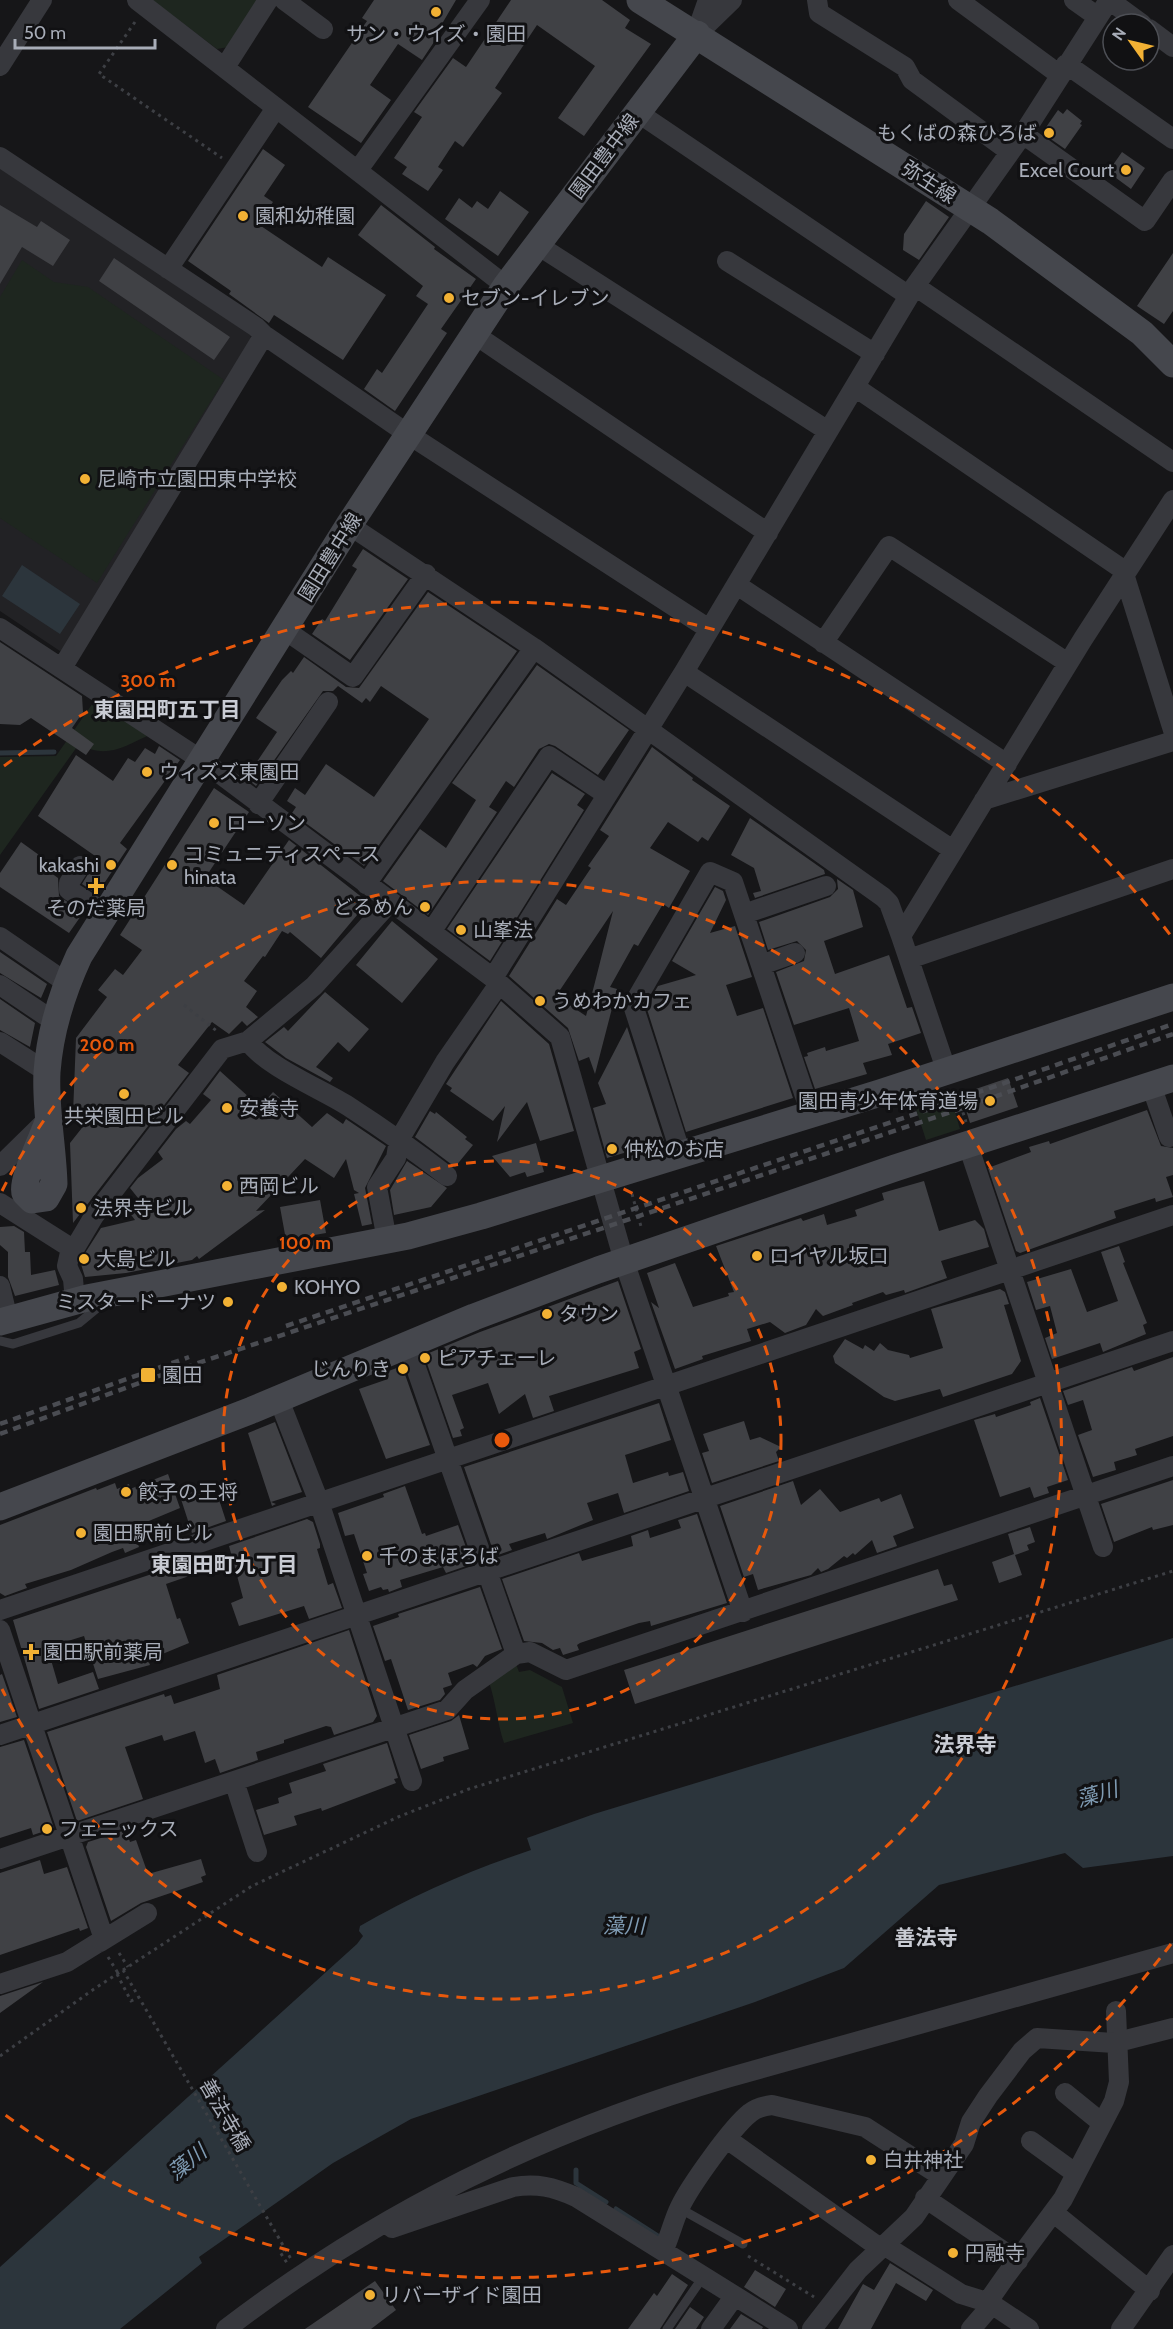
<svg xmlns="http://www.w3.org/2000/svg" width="1173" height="2329" font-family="Cabin,'Noto Sans JP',sans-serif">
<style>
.built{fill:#222225}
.green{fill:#1e261f}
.water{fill:#2c353c}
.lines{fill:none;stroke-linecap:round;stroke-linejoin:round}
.stream{stroke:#2c353c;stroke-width:5}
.building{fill:#404145;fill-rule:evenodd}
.path{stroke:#3d3f44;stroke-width:3;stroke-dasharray:3 4.5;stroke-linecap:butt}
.lane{stroke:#37383d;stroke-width:9}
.street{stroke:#37383d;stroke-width:20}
.secondary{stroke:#45474d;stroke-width:27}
.rail{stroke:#4a4c52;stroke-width:4.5;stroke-dasharray:8 6;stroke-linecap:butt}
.ring{fill:none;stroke:#e8590c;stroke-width:3;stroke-dasharray:10 8}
.poi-dot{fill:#f2b134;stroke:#111113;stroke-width:2}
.labels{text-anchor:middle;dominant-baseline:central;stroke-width:6;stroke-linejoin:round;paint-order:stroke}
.poi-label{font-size:20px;fill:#a8adb8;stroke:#111113;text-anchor:start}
.street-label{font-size:20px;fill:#a8adb8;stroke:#111113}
.neighbourhood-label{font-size:21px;font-weight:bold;fill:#c9ccd4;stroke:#111113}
.water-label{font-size:21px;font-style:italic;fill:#7f9bb3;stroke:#111113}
.centre{fill:#e8590c;stroke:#111113;stroke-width:3}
.ring-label{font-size:18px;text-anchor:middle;font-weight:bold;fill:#e8590c;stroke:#111113;stroke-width:6;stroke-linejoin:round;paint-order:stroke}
</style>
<rect width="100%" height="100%" fill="#161618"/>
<!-- built -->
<path class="built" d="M0,167l250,164 2,16 -185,302 -7,2 -60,-40z"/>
<!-- green -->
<path class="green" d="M152,0h107l-31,47 -11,2z
M22,260l32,22 34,5 136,93 -127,203 -97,-65v-221z
M95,700l57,34c-28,12 -45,26 -73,10l-79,111v-98l56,-1z
M951,1098l9,31 -34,11 -10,-31z
M516,1664l3,8 11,-2 32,17 11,36 -69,20c-7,-21 -8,-40 -15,-61z"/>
<!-- water -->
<path class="water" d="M22,565l58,39 -20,30 -58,-38z
M1173,1638v218l-90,12 -18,-15 -126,32 -95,83 -89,34 -344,117 -78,44 -134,94 3,6 -82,66h-120v-62l357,-323 6,-8 -4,-5 1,-5c55,-32 111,-56 171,-76l-4,-12 67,-24z"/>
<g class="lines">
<!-- stream -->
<path class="stream" d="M0,753l54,-1
M576,2170v13l30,19
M616,2209l42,27"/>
</g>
<!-- building -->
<path class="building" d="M374,0h82l-20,34 2,2 -16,24 -24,-16 -28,41 21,15 -30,43 -53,-36 59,-86 -5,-3z
M511,0h91l28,20 -5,8 26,16 -67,92 -26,-18 37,-52 -58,-41 -42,63 7,5 -39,54 -8,-6 -17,26 5,3 -15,21 -26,-17 5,-7 -13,-9 28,-41 -8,-5 39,-54 13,9z
M1067,109l15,12 -2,3 2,1 -17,24 -23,-16 16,-23 5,4z
M263,149l22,16 -21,31 9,6 -15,22 64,43 6,-10 58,38 -43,65 -69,-45 -5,8 -40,-29 2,-3 -43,-30z
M1122,152l23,16 -14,21 -23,-17z
M500,191l29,21 -31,44 -53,-37 14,-21 13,10 5,-7 11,8z
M926,201l23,16 -30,43 -16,-10 1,-16z
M0,205l37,22 4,-6 29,19 -17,26 -31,-19 -22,37z
M381,205l54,42 -1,2 42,30 -35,50 6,4 -52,78 -31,-22 13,-20 5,4 46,-69 -12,-8 7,-10 -65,-51z
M1173,253v58l-9,13 -27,-18z
M114,258l116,79 -16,23 -115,-79z
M363,549l45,30 -58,81 -38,-26 10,-15 3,2 32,-52 -5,-3z
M428,592l89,59 -153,215 -72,-53 4,-6 -9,-6 8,-13 10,7 21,-31 48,33 55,-78 -48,-33 -11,16 -4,-4 -4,5 -24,-17 -5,5h-10l-67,95 -10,-8 31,-46 -21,-14 26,-38 9,-9 2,2 11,-16 42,30 13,1z
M0,642l82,54 1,16 -11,16 22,16 -8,11 -55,-37 -11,7 -20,-1z
M537,665l92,65 -31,45 -43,-29 -6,-2 -10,5 -25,38 -8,-6 -17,26 8,5 -69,103 -45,-34 37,-52 26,19 30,-48 -24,-17z
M159,746l21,14 -60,83 7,6 -30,45 -15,-10 16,-26 -60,-42 38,-61 37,26 15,-23 7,4 10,-14 10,6z
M652,747l41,31 -1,2 38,26 -22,35 -6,-4 -4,5 -30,-20 -18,26 40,23 -21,37 -6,-4 -25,42 -4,-2 -24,43 7,2 -22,85 -6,-17 -10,4 -11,-33 -59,-52 48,-77 9,6 25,-37 -3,-2 21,-30 -9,-6zM613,911l-19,75 -8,30 -30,-20z
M552,773l33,21 -8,11 7,5 -94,151 -43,-32z
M214,788l35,24 -44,66 39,27 45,-65 79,62 -47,56 -31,-26 -2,2 -6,-3 -17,26 -2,-1 -19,25 13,10 -11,16 12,10 -11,9 -5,-5 -13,13 -17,-12 -34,43 11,8 -116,150 -3,-80 15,-19 -12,-10 3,-76 31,-41 -9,-7 17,-21 8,6 19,-25 -22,-15z
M750,818l74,52 1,4 -70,24 -2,-5 8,-2 -7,-23 -23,-13z
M21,842l18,13 -2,3 13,9 -3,3 11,8 1,18 24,17 -14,20 -69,-46v-14z
M837,879l16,11 10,37 -39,14 11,33 54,-19 18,53 5,-1 9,26 -33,11 4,11 -29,8 4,11 -52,15 -11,-32 4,-1 -1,-3 18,-6 1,4 33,-10 -10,-33 -55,17 -18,-53 28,-11 2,-11 -9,-9 -29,9 -9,-28 71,-25 8,-8z
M715,887l8,4 3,9 -16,33 25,-7 17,51 -26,8 11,31 26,-8 30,90 -107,34 -40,-126 12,-20 38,-11 -24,-14z
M392,921l46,38 -36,44 -46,-38z
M0,952l47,32 -6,14 -41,-25z
M325,992l44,37 -20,23 -11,-10 -22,25 17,11 -3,4 -44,-24 -21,-16 19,-15 4,4z
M0,999l35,24 -5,24 -30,-17z
M501,1001l48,43 25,87 -34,10 -13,-39 -30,40 8,-36 -12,15 -43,-30 2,-3 -6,-4z
M627,1027l37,114 -57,17 -14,-50 13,-4 -8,-21z
M220,1071l40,36 13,-15 39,35 15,-14 16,11 3,-5 40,27 -21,42 7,36 -10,2 -8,-32 5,-1 -5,-3 -8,-31 -12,19 -29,-19 -49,52 9,-1 -66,49 -2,-3 -5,4 -66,13 -41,4 -5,-16 21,-33 34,-8 -6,-8 13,-9 -12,-15 8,-10 25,-19 -5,-7 18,-23 10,-8 4,3 21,-24 -8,-6z
M1008,1078l10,29 -48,16 -9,-29z
M1147,1110l14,36 12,2v27l-7,2 7,20 -17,5 -1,-4 -41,13 2,7 -96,35 -4,-2 -28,-83 43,-16 -2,-5 20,-6 1,3z
M430,1111l5,3 1,-2 31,25 -2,2 8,6 -18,22 -40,-30z
M536,1143l8,29 -17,5 -2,-5 -15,5 -18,-21z
M407,1161l40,27 -16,19 -37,8 -4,-25z
M924,1181l15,50 36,-11 9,9 5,18 -48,14 6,17 -42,15 -1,-3 -18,5 -3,-3 -31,11 1,2 -30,11 -7,-7 -10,16 -21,8 -15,-11 -23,7 4,12 -49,15 1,3 -28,10 -24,-67 8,6 -12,-35 28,-10 18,44 36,-11 -1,-3 6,-1 -18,-46 85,-28 2,3 21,-7 3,11 30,-9 -2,-6 29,-10 -2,-7z
M320,1200l6,33 -40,7 -6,-33z
M14,1226l10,6 1,20h5l1,23 24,-5 4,15 -44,11 -7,-19v-25l-8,-7v-18z
M1119,1246l6,16 -2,1 24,60 -4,2 3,9 -43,18 -3,-9 -48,16 -7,-21 12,-5 -7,-27 -14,4 -9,-28 44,-13 16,43 31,-11 -17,-49z
M618,1281l23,68 -7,3 5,16 -90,28 5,15 -21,7 -8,-24 -26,20 -11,-31 -36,12 12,33 -4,2 2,6 -9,2 -29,-83 56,-23z
M1000,1289l5,3 4,12 -5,1 17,56 -9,13 -69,23 -3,-8 -45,12 -11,-4 -49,-34 -2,-7 12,-17 18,10 2,-4 9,6 6,-8 8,7 21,5 1,3 33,-10 -12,-39z
M1173,1357v79l-38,13 2,6 -23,7 2,8 -23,7 -15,-42 14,-5 -9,-30 -15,5 -5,-14 69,-24 2,4z
M402,1366l28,79 -44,14 -27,-70 29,-10 -2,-7z
M1040,1398l28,82 -21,7 2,6 -15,5 -4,-11 -30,10 -26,-77 21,-6 1,3 35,-12 -1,-3z
M659,1403l12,37 -46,15 8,28 35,-11 1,4 14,-4 6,19 -65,22 -6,-20 -31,10 6,17 -46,19 -2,-6 -36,11 3,6 -17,6 -31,-89z
M744,1421l6,19 10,-3 21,10 -5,5 3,9 -67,22 -10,-30 7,-2 -6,-17z
M275,1422l27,70 -31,10 5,2 -4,2 -24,-73z
M168,1474l12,34 -48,20 7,19 -14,6 -2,-5 -11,4 -41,18 -46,14 2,4 -22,8 -5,-3v-68l96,-37 1,2 18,-7 2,6 12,-5 1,5z
M1173,1480v45l-20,5 -1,-3 -38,15 -13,-38z
M793,1481l8,24 19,-16 20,23 39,-14 2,4 20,-8 13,34 -21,8 4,10 -20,7 -5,-13 -17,15 -2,-2 -6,5 -3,-2 -16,13 -7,3 -3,-4 -7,7 -53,15 -5,-16 -9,3 -24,-71z
M214,1484l12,37 -34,12 -12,-37z
M405,1486l17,48 3,-1 1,3 32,-11 14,39 -26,9 -3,-6 -43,13 2,7 -13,5 -1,-3 -5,1 -2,-3 -12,4 -6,-17 4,-1 -13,-39 -9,2 -7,-23 46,-16 -1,-3z
M697,1514l30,89 -76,23 -1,-5 -11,2 -59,20 -3,2 2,5 -16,5 -3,-7 -7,2 -11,-7 -18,-2 -22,-62 77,-26 3,8 51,-15 -2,-10 17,-6 2,8 31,-10 -3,-8z
M307,1519l6,3 7,22v4l-3,1 11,36 5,-2 9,25 -33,11 -5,-13 -65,20 -8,-23 12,-5 -14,-52z
M1030,1527l5,15 -8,3 2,5 -14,5 7,20 -23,8 -7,-21 22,-8 -6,-20z
M190,1559l5,15 -29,10 11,35 3,-1 9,25 -41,17 2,5 -52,14 -14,-43 -32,10 2,6 -5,1 9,31 35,-12 6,17 -60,20 -26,-89 148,-49v-2z
M938,1569l6,17 8,-2 6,16 -323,104 -11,-34z
M480,1587l22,62 -17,7 -8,11 -4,-3 -25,9 4,12 -9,3 2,6 -5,6 -32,10 -17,-51 -6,2 -12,-35 26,-9 -1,-3z
M349,1630l28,86 -4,6 -39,13 -3,-8 -5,-1 -42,14v3l-28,9 2,8 -38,13 -5,-14 -10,4 -10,-32 -31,10 -2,-6 -37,12 18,52 -66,22 -30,-89 117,-38 1,3 6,-2 3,9 46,-15 -3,-14z
M2,1674l15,43 -17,5v-47z
M459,1715l10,34 -26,8 1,4 -23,8 -12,-34 42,-14z
M24,1740l30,88 -21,7 -2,-7 -31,10v-91z
M387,1743l11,35 -4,1 2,4 -74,28 -1,-3 -27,8 3,9 -33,10 -8,-25 23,-7 -1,-5 14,-5 -3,-10 37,-12 -3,-7z
M126,1830l4,12 6,-2 12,34 53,-15 5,16 -5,2 2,5 -62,21 -30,18 -25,-74 2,-5z
M40,1860l4,14 23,-7 21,61 -8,3 -1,-3 -79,27v-82z
M43,1982l-43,31v-17z
M890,2263l43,27 -7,11 -30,-18 -25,46h-33l25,-45 11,6z
M755,2270l31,19 -11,18 -31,-20z
M672,2274l16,11 -28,44h-32l26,-36 3,3z
M375,2281l21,29 -25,19h-66z
M690,2307l14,10 -8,12h-21z
M741,2314l22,13 -1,2h-32z"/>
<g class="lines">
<!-- path -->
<path class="path" d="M135,22l-36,52 123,84
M184,1005l34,27
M956,1091l10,31
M952,1104l8,-3
M632,1194l10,36
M119,1953l9,14
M108,1957l10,16
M123,1970l168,289
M117,1974l14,27 8,-4
M0,2056l94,-67 158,-103 146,-69 71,-28 704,-218
M285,2249l-5,3 7,11
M748,2256l66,41"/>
<!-- lane -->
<path class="lane" d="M0,1341l13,3 66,-21 23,-19
M679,2208l64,36
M667,2329l36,-52"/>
<!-- street -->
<path class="street" d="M137,0l369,286
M284,0l39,29
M817,0l2,13 86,54 7,13 98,72
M958,0l102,75
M1074,0l24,17
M1149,29l24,18
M697,31l11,-31
M697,34l35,-34
M1066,64l107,75
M0,66l42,-66
M225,67l43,-67
M637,112l272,184
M1023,134l122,87 28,-41
M0,157l256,170 8,8 144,99 301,195
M358,170l122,-170
M536,244l292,187
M727,261l148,93
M168,269l108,-161
M915,286l258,176
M474,334l294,199
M855,387l270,184
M349,525l185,123 349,249 6,6 12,33 46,136
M1124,574l49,156
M737,585l270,179
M0,628l203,133 290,217 67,59 64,224 119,351
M285,630l68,47 73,-103
M823,643l66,-97 179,117
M62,668l202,-333
M684,672l269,178
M984,800l189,-59
M258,804l70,-102
M80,866l-11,17v7l36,23
M366,884l168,-236
M744,914l82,-28
M431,932l118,-176 58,39
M901,936l182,-297 90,-139
M0,937l67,46
M909,959l264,-90
M761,965l34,-12
M493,978l191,-306 231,-386 108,-152 86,-134 33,24
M0,985l55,37
M248,1041c17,25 73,48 100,65 34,22 67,45 99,70
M0,1042l47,30
M1151,1085l18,52
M968,1145l135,402
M681,1154l-48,-149 77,-133 23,10 78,232
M0,1166l47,-46
M0,1203l71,45 -4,18 6,13 2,22
M387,1240l-10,-53 19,-29 3,-18 46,-78 54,-78
M72,1253l22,-37 128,-167 26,-8 66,-55 76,-84
M0,1286l8,33
M408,1345l108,309
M279,1400l40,102 93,279
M0,1610l1173,-395
M0,1630l104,309 -37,23 -67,22
M0,1735l1173,-394
M234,1781l23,71
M0,1859l447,-149 18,-20 51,-36 14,-2 36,18 607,-204
M100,1942l47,-29
M1065,2093l37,30
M727,2139l153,109
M1031,2141l44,32
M925,2198l93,63
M1054,2213l96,78
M390,2224l2,4 121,-41c24,-4 40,0 63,10l212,132
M884,2245l77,49 29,9 39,26
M663,2251c7,-14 10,-30 17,-44 10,-21 52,-80 70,-94 6,-5 14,-7 22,-8l93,22 76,49
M226,2329c153,-117 316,-197 501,-251l446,-125
M711,2329l23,-32
M812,2329l46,-59 56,-53 50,-73 7,-22 17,-26 34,-45 15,-13 77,5 59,-15
M971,2329l19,-22 1,-10 14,-20 58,-78 51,-98 5,-19 -3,-71
M1121,2329l52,-74"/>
<!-- secondary -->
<path class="secondary" d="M640,0l350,221 152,112 31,31
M49,1119c-5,16 -29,64 -24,74l7,7 14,-2 8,-14c-1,-37 -9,-75 -7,-112 3,-41 15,-79 32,-116l270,-431 157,-239 191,-252
M0,1322l87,-24 321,-62 73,-20 399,-123 293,-96
M0,1507l252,-97 222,-93 124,-47 297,-102 278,-90"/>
<!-- rail -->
<path class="rail" d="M286,1326l653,-220 234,-82
M0,1424l189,-67
M0,1434l150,-55 807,-269 216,-76"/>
</g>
<!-- distance rings -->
<g class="ring">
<circle cx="502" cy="1440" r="279"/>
<path d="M2 1191A559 559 0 1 1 2 1689"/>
<path d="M1171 1944A838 838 0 0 1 4 2114M4 766A838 838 0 0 1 1171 936"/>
</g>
<!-- markers -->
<g class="poi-dot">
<circle cx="436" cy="12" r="6"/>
<circle cx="1049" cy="133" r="6"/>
<circle cx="1126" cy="170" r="6"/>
<circle cx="243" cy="216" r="6"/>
<circle cx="449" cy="298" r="6"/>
<circle cx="85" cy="479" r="6"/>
<circle cx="147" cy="772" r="6"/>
<circle cx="214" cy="823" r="6"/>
<circle cx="111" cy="865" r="6"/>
<circle cx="172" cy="865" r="6"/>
<path d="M93 877h6v6h6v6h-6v6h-6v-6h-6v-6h6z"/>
<circle cx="425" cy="907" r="6"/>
<circle cx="461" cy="930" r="6"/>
<circle cx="540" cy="1001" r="6"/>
<circle cx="124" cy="1094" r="6"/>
<circle cx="990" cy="1101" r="6"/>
<circle cx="227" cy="1108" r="6"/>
<circle cx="612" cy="1149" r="6"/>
<circle cx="227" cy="1186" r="6"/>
<circle cx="81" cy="1208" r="6"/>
<circle cx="757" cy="1256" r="6"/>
<circle cx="84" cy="1259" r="6"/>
<circle cx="282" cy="1287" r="6"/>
<circle cx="228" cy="1302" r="6"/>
<circle cx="547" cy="1314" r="6"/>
<circle cx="425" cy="1358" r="6"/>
<circle cx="403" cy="1369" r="6"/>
<rect x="140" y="1367" width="16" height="16" rx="3"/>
<circle cx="126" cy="1492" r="6"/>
<circle cx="81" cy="1533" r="6"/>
<circle cx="367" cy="1556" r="6"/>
<path d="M28 1643h6v6h6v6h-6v6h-6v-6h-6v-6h6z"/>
<circle cx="47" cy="1829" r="6"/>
<circle cx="871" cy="2160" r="6"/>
<circle cx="953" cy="2253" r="6"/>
<circle cx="370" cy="2295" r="6"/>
</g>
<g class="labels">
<!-- poi labels -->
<g class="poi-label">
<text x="436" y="34" text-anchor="middle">サン・ウイズ・園田</text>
<text x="1037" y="133" text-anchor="end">もくばの森ひろば</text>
<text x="1114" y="170" text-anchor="end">Excel Court</text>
<text x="255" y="216">園和幼稚園</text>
<text x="461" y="298">セブン-イレブン</text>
<text x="97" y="479">尼崎市立園田東中学校</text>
<text x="159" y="772">ウィズズ東園田</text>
<text x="226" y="823">ローソン</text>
<text x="184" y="854">コミュニティスペース<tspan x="184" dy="23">hinata</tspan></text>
<text x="99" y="865" text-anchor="end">kakashi</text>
<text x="413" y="907" text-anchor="end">どるめん</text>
<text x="96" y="908" text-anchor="middle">そのだ薬局</text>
<text x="473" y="930">山峯法</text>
<text x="552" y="1001">うめわかカフェ</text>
<text x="978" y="1101" text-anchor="end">園田青少年体育道場</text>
<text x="239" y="1108">安養寺</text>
<text x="124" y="1116" text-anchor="middle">共栄園田ビル</text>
<text x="624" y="1149">仲松のお店</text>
<text x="239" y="1186">西岡ビル</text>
<text x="93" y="1208">法界寺ビル</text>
<text x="769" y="1256">ロイヤル坂口</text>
<text x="96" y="1259">大島ビル</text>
<text x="294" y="1287">KOHYO</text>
<text x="216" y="1302" text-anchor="end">ミスタードーナツ</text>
<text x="559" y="1314">タウン</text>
<text x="437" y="1358">ピアチェーレ</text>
<text x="391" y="1369" text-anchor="end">じんりき</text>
<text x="162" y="1375">園田</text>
<text x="138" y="1492">餃子の王将</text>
<text x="93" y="1533">園田駅前ビル</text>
<text x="379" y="1556">千のまほろば</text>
<text x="43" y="1652">園田駅前薬局</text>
<text x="59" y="1829">フェニックス</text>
<text x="883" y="2160">白井神社</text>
<text x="965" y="2253">円融寺</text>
<text x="382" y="2295">リバーザイド園田</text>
</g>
<!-- street labels -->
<g class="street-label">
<text transform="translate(604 156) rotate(-53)">園田豊中線</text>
<text transform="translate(929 182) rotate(33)">弥生線</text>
<text transform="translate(330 557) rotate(-58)">園田豊中線</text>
<text transform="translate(225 2115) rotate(60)">善法寺橋</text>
</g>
<!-- neighbourhood labels -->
<g class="neighbourhood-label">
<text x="167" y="709">東園田町五丁目</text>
<text x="224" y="1564">東園田町九丁目</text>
<text x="965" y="1744">法界寺</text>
<text x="926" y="1937">善法寺</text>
</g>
<!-- water labels -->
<g class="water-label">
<text transform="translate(1097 1794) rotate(-16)">藻川</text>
<text x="624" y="1925">藻川</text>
<text transform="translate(187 2162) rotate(-39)">藻川</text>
</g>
</g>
<circle cx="502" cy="1440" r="9" class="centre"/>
<g class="ring-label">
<text x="148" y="687">300 m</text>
<text x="107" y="1051">200 m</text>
<text x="305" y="1249">100 m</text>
</g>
<!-- north arrow -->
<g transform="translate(1131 42) rotate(304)"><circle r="28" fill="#111113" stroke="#4d4f55" stroke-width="1.5"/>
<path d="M0-4.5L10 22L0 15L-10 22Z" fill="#f2b134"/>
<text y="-9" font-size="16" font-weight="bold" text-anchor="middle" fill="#a8adb8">N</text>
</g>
<!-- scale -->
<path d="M15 39v9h140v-9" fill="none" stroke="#a8adb8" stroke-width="3"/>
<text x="24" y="39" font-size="18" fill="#a8adb8" stroke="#111113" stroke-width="4.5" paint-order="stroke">50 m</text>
</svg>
